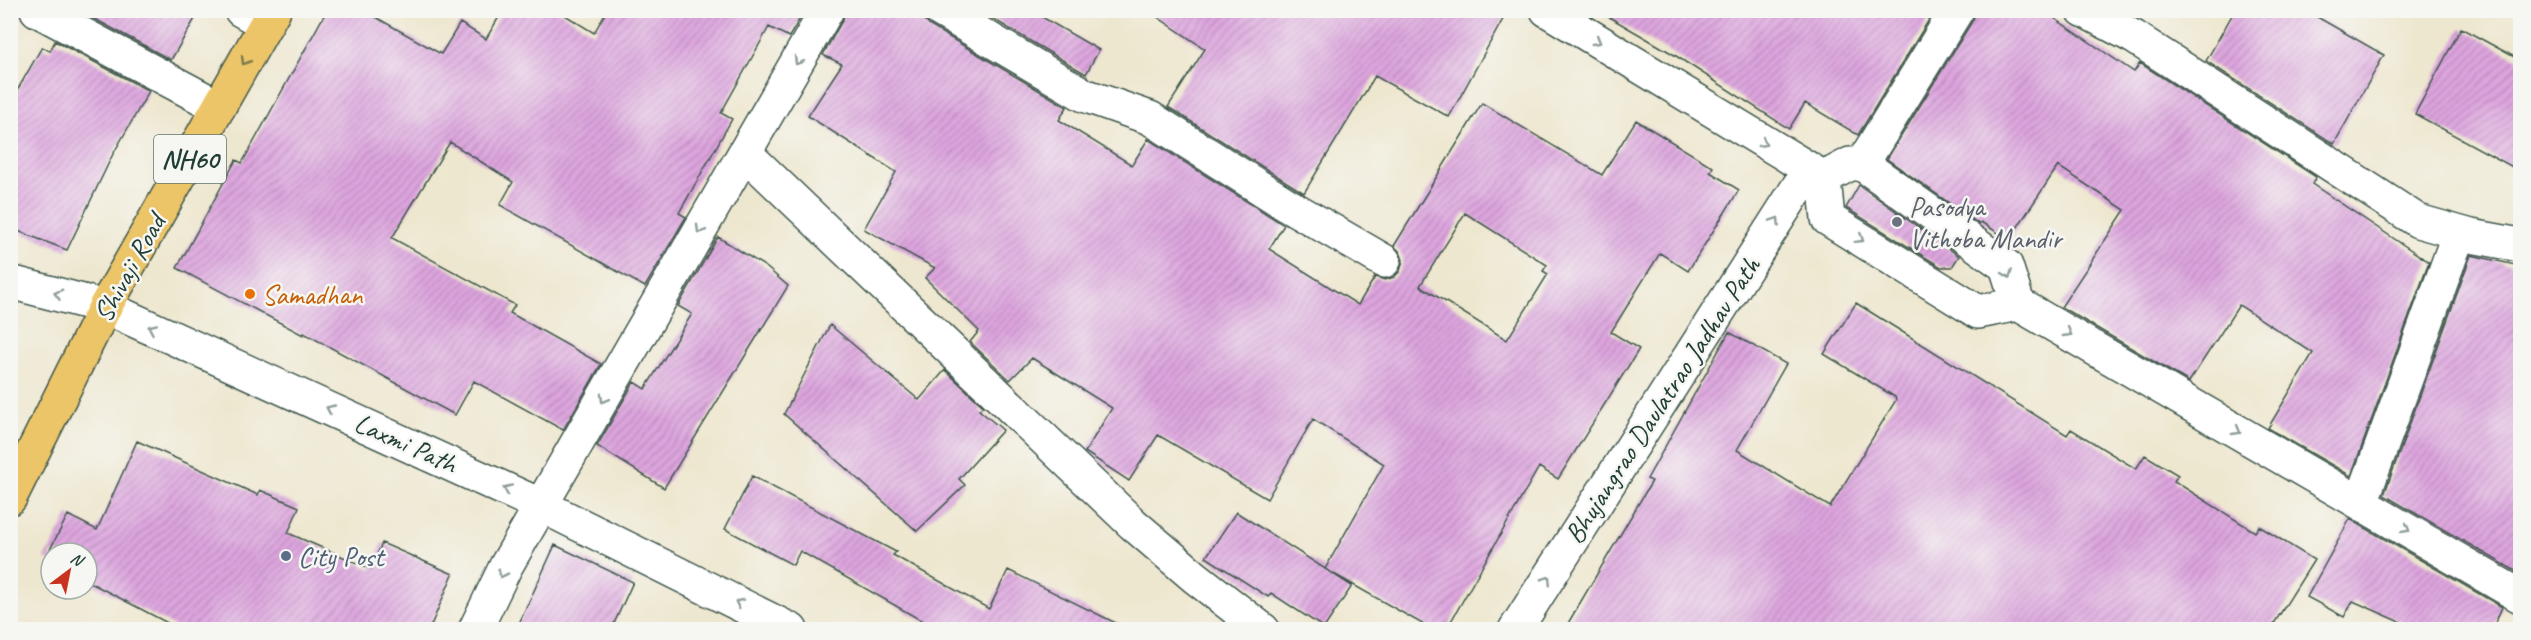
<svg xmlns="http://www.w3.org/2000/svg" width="2531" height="640" font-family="Caveat,sans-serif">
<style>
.building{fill:url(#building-hatch);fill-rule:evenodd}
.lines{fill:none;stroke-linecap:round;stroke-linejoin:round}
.minor-casing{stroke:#3e564b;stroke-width:36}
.highway-casing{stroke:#3e564b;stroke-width:36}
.minor{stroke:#fff;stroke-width:33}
.highway{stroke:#edc569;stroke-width:33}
.oneway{stroke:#8f9e9a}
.oneway2{stroke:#7c7a4c}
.worship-dot{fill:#6b7280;stroke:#f6f6f2;stroke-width:2}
.food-dot{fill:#e8710a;stroke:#f6f6f2;stroke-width:2}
.service-dot{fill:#5c6f8a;stroke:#f6f6f2;stroke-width:2}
.labels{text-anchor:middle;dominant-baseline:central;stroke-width:5;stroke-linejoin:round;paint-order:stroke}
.shield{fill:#f6f6f2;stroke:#60746d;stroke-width:1.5}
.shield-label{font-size:27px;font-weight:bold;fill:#1f3d34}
.worship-label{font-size:28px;fill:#5b616d;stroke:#f6f6f2;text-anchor:start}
.street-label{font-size:28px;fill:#1f3d34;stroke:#f6f6f2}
.food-label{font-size:28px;fill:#c56008;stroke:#f6f6f2;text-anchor:start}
.service-label{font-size:28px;fill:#4e5e75;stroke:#f6f6f2;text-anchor:start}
</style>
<defs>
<pattern id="building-hatch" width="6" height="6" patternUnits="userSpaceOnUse" patternTransform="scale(1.5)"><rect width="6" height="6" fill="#dea5df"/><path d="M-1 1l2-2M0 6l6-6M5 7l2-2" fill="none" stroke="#b388b6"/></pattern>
</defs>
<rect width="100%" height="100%" fill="#f6f6f2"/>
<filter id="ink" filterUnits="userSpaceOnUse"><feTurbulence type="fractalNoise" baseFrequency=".0167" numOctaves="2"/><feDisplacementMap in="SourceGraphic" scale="12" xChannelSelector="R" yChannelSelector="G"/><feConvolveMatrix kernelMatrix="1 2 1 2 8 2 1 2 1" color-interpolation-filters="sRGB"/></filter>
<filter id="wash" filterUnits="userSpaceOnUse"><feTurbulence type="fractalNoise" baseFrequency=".008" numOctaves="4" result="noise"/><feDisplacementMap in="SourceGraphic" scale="24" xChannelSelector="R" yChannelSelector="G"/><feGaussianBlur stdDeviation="1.35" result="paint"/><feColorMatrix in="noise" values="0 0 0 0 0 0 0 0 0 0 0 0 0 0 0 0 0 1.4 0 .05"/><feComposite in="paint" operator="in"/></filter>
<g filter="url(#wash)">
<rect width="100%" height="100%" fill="#eee7cf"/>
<g id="blocks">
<!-- building -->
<path class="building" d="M78,10h122l-29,50z
M327,10h36l78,44 19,-31 26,16 17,-29h54l37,23 13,-23h198l-16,27 -20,-10 -48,86 11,6 -53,94 7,4 -41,70 -145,-82 13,-23 -63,-40 -58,96 123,67 -5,8 91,51 -38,66 -89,-49 -19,34 -151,-82 -1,2 -126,-67 59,-108 6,3z
M846,10h75l3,10 6,6 137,81 -8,13 73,45 16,-26 136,86 -15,24 89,56 17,-28 10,3 9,-3 6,-6 3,-11 -3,-8 -6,-6 88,-143 120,72 34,-55 77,47 -3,5 29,18 -51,81 -28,-18 -49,79 28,17 -81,130 -19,-12 -93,163h-13l-108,-61 59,-105 -71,-45 -46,80 -109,-64 -29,46 -44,-29 27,-44 -80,-50 -22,22 -40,-38 9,-11 -54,-53 10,-10 -71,-39 32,-57 -88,-56 34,-52 -19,-9 20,-36zM1465,213l82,52 -4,6 5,3 -41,66 -87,-54z
M978,10h52l69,40 -13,24z
M1147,10h361l-59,107 -74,-41 -71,117 -136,-86 37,-58z
M1597,10h338l-77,125 -53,-32 -16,26 -116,-75z
M1976,10h66l92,62 6,-9 176,114 -4,7 117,78 -78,214 -83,-48 45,-75 -74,-48 -50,77 -128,-75 64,-97 -67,-44 -49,74 -28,-18 -2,2 -92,-65 86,-139z
M2235,10h70l79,45 -50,89 -128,-83z
M2461,28l59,32v111l-105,-57z
M55,41l94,50 -37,65 -45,94 -57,-22v-125l32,-56 8,4z
M1859,185l100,71 -7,11h-11l-95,-59z
M718,237l48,30 22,19 -124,202 -67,-42 37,-64 11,7 47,-75 -14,-8z
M2471,255l49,11v298l-3,8 -133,-77z
M1856,303l211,132 4,-6 65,40 9,-14 33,20 -4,6 81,51 4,-6 55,34 -44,70h-706l88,-149 -5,-2 82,-147 57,32 -49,86 93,57 66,-107 -1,-3 -71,-43z
M830,325l89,75 26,-30 38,36 -4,4 24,20 -44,49 6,6 -48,46 -133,-117z
M137,441l121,54 2,-5 39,17 -11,26 83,36 11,-26 71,31 -24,56h-248l-94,-49v-28h-36v9l-6,-3 23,-44 29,15z
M752,476l144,76 -3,3 96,54 19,-39 122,60h-192l-138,-79 -7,14 -68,-36z
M1236,512l116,74 -28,42 -53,-35 -3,4 -62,-40z
M2350,519l152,88 -10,23h-73l-66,-29 -9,16 -37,-20z
M555,545l78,37 -22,48h-95z"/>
</g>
</g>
<g filter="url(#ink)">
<use href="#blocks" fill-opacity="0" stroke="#3e564b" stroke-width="1.5"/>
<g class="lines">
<!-- minor casing -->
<g class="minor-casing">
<path id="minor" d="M37,10l182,97
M241,10l25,14
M940,10l144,85 66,23 136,86 98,57
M1547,10l277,168
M2083,10l51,27 284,184 53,15 49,9
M745,153l388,371 62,53 68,53
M1862,164l95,-154
M1824,178l4,41 150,93 40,-8 502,292
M1824,178l26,-14h12l144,102 12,38
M10,282l95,25 437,199 249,124
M2361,503l98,-270
M475,630l31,-64 321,-556
M1515,630l294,-460"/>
</g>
<!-- highway casing -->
<g class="highway-casing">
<path id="highway" d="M10,498l95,-191 169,-297"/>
</g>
<!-- minor -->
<use href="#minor" class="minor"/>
<!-- highway -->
<use href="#highway" class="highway"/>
</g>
<!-- one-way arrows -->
<defs><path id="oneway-chevron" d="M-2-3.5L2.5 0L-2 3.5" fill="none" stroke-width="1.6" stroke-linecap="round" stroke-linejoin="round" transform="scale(1.5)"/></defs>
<g class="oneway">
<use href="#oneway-chevron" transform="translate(1597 41) rotate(31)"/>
<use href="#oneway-chevron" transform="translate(798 61) rotate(120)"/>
<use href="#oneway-chevron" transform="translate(1763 143) rotate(31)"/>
<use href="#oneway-chevron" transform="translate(1776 221) rotate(-57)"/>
<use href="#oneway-chevron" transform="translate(700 230) rotate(120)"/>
<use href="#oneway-chevron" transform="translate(1860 239) rotate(32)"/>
<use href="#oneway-chevron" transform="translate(2008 274) rotate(70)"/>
<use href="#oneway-chevron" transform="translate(58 294) rotate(-165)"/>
<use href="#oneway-chevron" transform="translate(152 328) rotate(-156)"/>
<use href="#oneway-chevron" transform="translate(2068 333) rotate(30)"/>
<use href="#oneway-chevron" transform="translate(604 399) rotate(120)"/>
<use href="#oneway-chevron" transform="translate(330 409) rotate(-155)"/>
<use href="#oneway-chevron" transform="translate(2237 431) rotate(30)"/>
<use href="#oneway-chevron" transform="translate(507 489) rotate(-156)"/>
<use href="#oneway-chevron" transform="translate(2406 529) rotate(30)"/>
<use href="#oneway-chevron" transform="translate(502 574) rotate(116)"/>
<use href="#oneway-chevron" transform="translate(1547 580) rotate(-57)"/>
<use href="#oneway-chevron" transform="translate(739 603) rotate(-153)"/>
</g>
<use class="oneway2" href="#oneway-chevron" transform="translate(245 61) rotate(120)"/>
</g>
<!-- markers -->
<circle class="worship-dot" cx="1897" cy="222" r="6"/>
<circle class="food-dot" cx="250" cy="294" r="6"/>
<circle class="service-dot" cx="286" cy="556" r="6"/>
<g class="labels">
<!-- shield labels -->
<rect class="shield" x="154" y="135" width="72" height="48" rx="4.5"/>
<g class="shield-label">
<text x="190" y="159">NH60</text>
</g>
<!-- worship labels -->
<g class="worship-label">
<text x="1909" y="206">Pasodya<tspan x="1909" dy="32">Vithoba Mandir</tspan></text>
</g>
<!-- street labels -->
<g class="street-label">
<text transform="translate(129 268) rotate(-61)">Shivaji Road</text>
<text transform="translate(1662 400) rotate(-57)">Bhujangrao Daulatrao Jadhav Path</text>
<text transform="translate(406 443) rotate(24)">Laxmi Path</text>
</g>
<!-- food labels -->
<g class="food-label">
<text x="262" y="294">Samadhan</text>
</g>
<!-- service labels -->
<g class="service-label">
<text x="298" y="556">City Post</text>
</g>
</g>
<!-- margin -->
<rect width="2531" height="640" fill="none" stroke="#f6f6f2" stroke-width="36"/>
<!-- north arrow -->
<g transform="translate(69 571) rotate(32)"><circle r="28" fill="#f6f6f2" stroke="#a0aca6" stroke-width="1.5"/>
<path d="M0-4.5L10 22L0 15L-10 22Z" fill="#c8321e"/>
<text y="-9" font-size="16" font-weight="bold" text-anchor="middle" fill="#1f3d34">N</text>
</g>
</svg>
